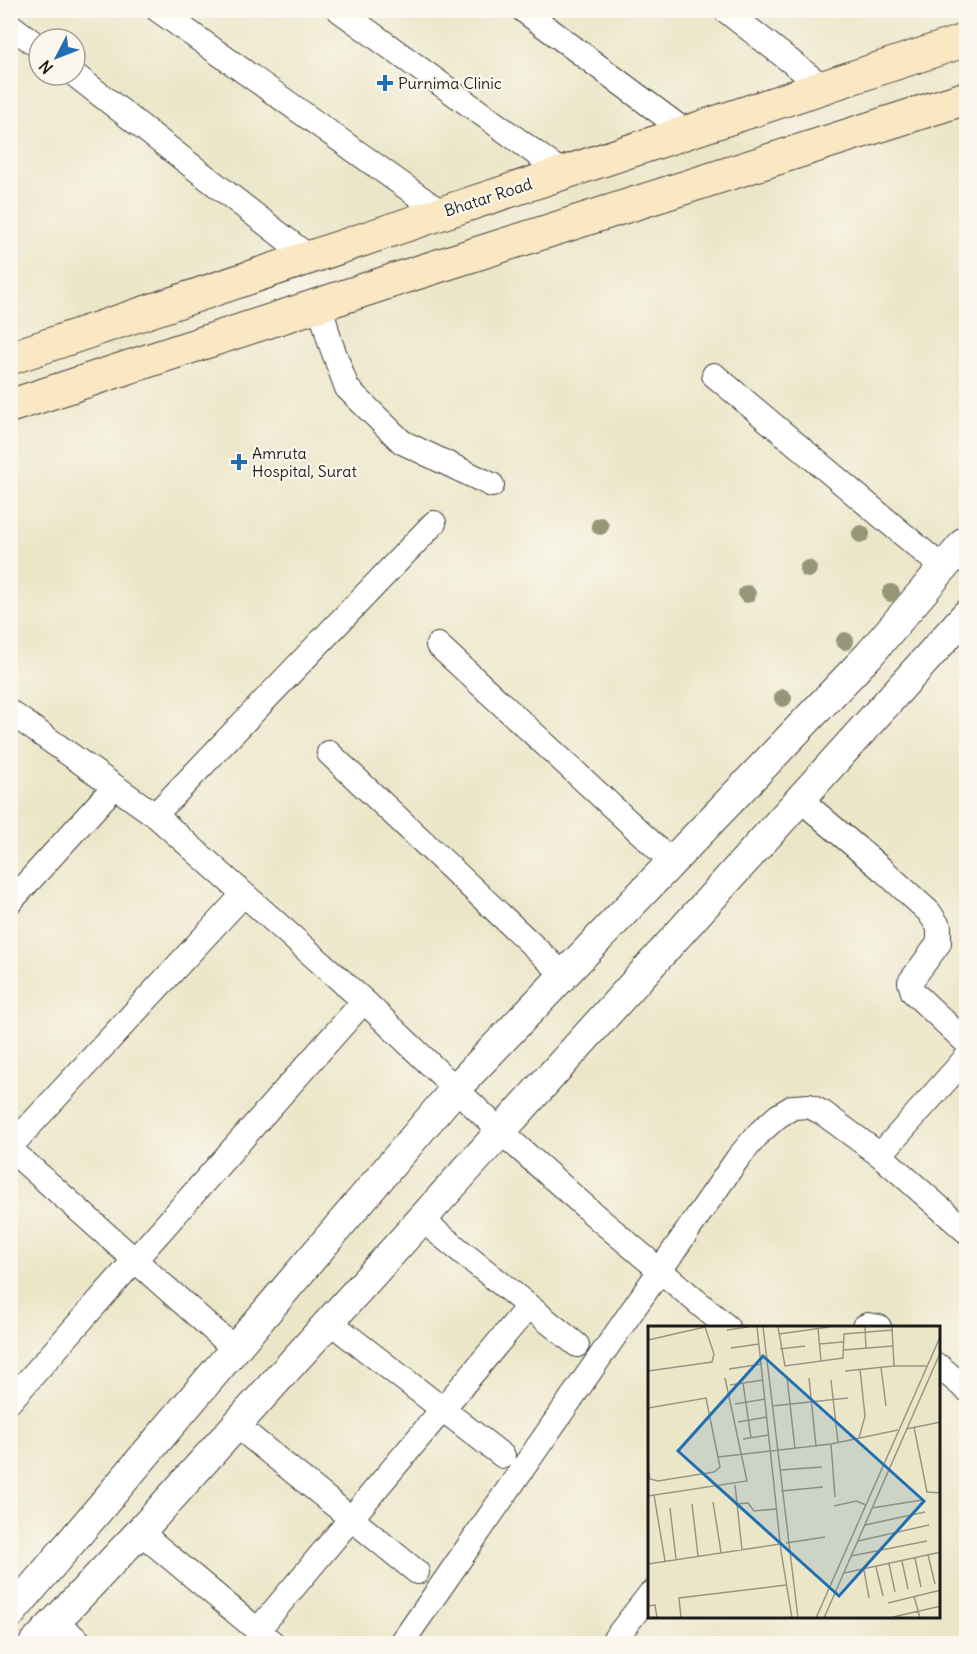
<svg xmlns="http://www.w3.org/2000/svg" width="977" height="1654" font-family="Delius,sans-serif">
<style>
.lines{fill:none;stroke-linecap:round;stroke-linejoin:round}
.minor-casing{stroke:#3b3a36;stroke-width:26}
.tertiary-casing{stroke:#3b3a36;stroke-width:32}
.secondary-casing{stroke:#3b3a36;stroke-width:35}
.minor{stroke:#fff;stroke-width:24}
.tertiary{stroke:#fff;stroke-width:30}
.secondary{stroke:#fae7c3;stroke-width:33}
.tree{fill:#959778}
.poi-dot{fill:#1f6fb2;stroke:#fbf7ec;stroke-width:2}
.labels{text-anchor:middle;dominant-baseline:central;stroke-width:4.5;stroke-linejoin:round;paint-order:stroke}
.poi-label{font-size:16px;fill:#1c1c1c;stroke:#fbf7ec;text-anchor:start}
.street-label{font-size:16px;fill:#1c1c1c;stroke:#fbf7ec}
.inset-road{fill:none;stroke:#999584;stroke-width:1.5}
.view{fill:#1f6fb2;fill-opacity:0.15;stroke:#1f6fb2;stroke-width:3}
.inset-edge{fill:none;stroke:#1c1c1c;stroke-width:3}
</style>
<rect width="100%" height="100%" fill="#fbf7ec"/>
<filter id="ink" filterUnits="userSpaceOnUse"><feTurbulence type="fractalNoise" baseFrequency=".0167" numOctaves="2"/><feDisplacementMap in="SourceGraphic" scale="12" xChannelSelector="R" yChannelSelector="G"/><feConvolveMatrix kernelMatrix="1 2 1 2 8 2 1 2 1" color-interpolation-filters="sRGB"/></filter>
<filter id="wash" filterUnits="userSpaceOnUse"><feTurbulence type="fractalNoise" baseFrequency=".008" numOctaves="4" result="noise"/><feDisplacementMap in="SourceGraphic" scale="24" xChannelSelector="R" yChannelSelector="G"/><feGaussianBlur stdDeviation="1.35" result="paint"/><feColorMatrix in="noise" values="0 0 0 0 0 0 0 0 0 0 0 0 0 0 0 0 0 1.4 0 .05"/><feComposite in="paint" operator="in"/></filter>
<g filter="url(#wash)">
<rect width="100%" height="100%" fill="#ece6c9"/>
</g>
<g filter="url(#ink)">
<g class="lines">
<!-- minor casing -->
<g class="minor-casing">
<path id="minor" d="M158,10l284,203
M339,10l224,163
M523,10l163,122
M725,10l97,76
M10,25l29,22
M75,75l234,182
M320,305l10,37 17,46 55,54 90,43
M714,375l229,193
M438,645l234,217
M10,712l145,103 209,186 137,131 98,87 128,108
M329,753l235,222
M801,800l83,71 45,41 10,15v16l-29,39 3,10 53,50
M155,815l279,-292
M10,902l104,-115
M10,1147l233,-252
M10,1149l226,201
M880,1155l86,-97
M422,1220l155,125
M330,1322l173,134
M864,1327l4,-2 11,2
M940,1367l26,22
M10,1401l354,-400
M236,1425l181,147
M140,1532l134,112
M55,1621l27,23
M257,1631l271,-324
M401,1644l337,-486 21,-25 19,-17 15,-9 16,-1 14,7 57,42 86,76
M611,1644l39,-50"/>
</g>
<!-- tertiary casing -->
<g class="tertiary-casing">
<path id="tertiary" d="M10,1614l447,-527 412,-432 97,-114
M34,1644l106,-112 826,-917"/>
</g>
<!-- secondary casing -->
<g class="secondary-casing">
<path id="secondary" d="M10,358l432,-145 524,-173
M10,406l403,-132 553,-176"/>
</g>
<!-- minor -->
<use href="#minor" class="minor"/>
<!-- tertiary -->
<use href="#tertiary" class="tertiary"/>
<!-- secondary -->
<use href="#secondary" class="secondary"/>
</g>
<!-- trees -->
<g class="tree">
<circle cx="600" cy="526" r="9"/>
<circle cx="861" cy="534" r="9"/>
<circle cx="808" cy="569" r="9"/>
<circle cx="891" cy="593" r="9"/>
<circle cx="747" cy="594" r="9"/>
<circle cx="845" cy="641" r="9"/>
<circle cx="783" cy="698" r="9"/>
</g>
</g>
<!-- markers -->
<g class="poi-dot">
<path d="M382 74h6v6h6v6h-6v6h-6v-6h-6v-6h6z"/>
<path d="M236 453h6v6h6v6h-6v6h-6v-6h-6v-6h6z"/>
</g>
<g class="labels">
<!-- poi labels -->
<g class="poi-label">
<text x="398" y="83">Purnima Clinic</text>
<text x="252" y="453">Amruta<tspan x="252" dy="18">Hospital, Surat</tspan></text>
</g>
<!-- street labels -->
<g class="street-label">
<text transform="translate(488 197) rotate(-18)">Bhatar Road</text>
</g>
</g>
<!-- overview -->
<g transform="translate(648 1326)">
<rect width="292" height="292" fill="#ece6c9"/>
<path class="inset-road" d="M109,1l24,224 11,67M115,1l35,291M130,1l7,39 58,-8 1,-24 48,-4M217,1l1,22M244,1l2,39h33M170,2l3,33M79,4l21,-3M131,8l50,-7M0,14l57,-13M171,18l24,-2M83,22l28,-4M132,23l25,-3M195,24l50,-4M233,41l5,39M81,43l33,-5M0,45l64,-9 2,-8 -9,-27M197,45l49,-5M139,51l8,72M161,52l7,68M183,54l7,63M95,57l8,55M82,59l33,-5M87,78l30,-5M124,80l76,-8M0,82l58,-10 14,69 -6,5 -56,9 -8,-2 -2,-11M90,96l29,-5M266,101l13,65 14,1M258,103l35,-7M211,112l6,-22 -5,-47M95,113l26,-4M183,118l4,53M70,131l113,-13 67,-14M132,144l42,-3M87,159l7,65M133,165l42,-4M6,169l11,66M0,170l99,-15 -22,-103M65,176l8,50M44,178l6,52M89,178l11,-1 6,8 22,-2M186,180l22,-5 10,4M22,182l6,51M224,182l50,-8M217,199l60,-13M210,215l71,-16M138,217l39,-6M280,229l7,29M203,230l76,-15M267,232l6,29M254,235l6,28M0,238l132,-20M241,238l6,28M228,241l7,29M216,244l5,28M196,247l97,-21M266,270l6,22M240,277l53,-13M0,280l7,-1 2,13M245,291l48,-11M33,292l-2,-20 107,-13M168,292l125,-283M176,292l117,-267"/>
<path class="view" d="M115,30l161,145 -85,95 -161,-145z"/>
<rect width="292" height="292" class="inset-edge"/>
</g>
<!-- margin -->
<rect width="977" height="1654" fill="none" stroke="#fbf7ec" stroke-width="36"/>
<!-- north arrow -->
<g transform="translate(57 57) rotate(228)"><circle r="28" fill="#fbf7ec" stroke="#a29f99" stroke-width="1.5"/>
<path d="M0-4.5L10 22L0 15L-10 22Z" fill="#1f6fb2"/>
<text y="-9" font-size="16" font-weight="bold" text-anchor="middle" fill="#1c1c1c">N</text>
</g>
</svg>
